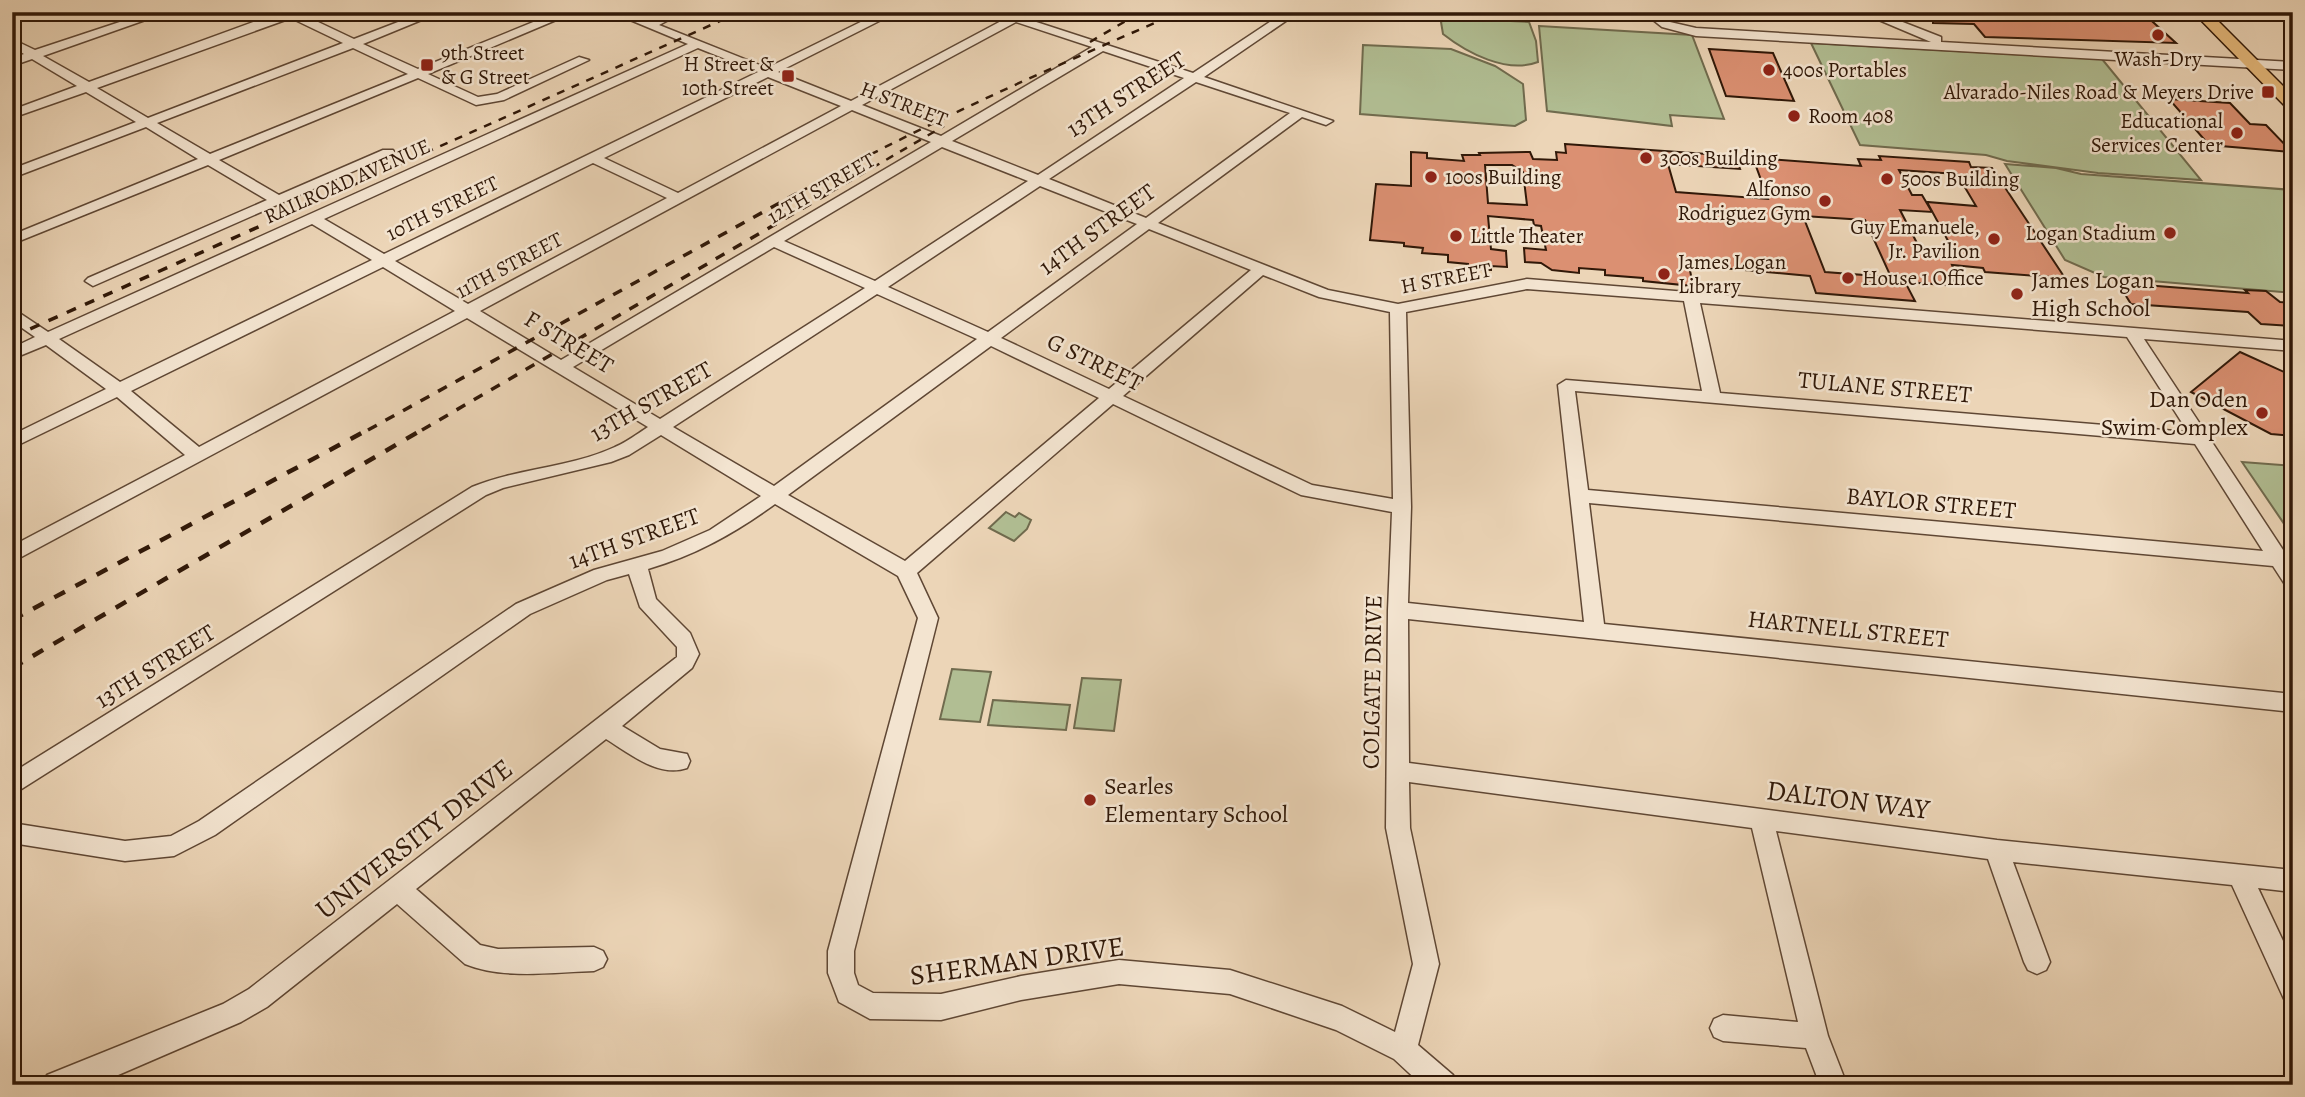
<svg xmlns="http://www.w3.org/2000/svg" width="2305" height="1097" font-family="Alegreya,serif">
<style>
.green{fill:#b1be93;stroke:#706b4e;stroke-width:2}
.building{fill:#db9072;stroke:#301808;stroke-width:2;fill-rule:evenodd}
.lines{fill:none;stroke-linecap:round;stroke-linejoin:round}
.minor-casing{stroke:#5f4734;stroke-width:3}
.major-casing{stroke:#301808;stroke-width:3}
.minor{fill:#f3e4d0;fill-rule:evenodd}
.major{fill:#e6ba7c;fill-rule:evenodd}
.rail-far2{stroke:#301808;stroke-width:2.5;stroke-dasharray:8 8;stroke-linecap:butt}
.rail-far1{stroke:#301808;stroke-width:3.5;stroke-dasharray:10 10;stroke-linecap:butt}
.rail{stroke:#301808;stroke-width:4.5;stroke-dasharray:12 12;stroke-linecap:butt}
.poi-dot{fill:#8f2418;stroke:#f3e4d0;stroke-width:2.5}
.labels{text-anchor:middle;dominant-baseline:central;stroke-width:5;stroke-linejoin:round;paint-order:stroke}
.far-poi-label{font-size:21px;fill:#301808;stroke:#f3e4d0;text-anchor:start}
.far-street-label{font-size:21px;fill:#301808;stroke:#f3e4d0}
.street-label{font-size:24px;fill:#301808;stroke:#f3e4d0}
.poi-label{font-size:24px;fill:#301808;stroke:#f3e4d0;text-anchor:start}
.near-street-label{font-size:28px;fill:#301808;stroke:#f3e4d0}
</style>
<rect width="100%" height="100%" fill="#ecd5b7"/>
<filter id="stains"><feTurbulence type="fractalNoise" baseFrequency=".00286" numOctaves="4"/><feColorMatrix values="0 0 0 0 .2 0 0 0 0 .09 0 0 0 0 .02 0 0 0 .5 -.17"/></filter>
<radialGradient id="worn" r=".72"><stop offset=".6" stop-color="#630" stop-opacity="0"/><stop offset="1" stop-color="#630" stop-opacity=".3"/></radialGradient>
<!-- green -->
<path class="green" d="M1447,18l82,4 7,19 2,21c-31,12 -71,-9 -95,-28l-2,-12z
M1539,26l153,9 32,84 -54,-4 2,11 -125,-15z
M1811,43l291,16 99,121 -103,-7 -91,-12 -21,-6 -126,-10z
M1363,45l88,4 44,17 28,18 3,36 -11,6 -155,-12z
M2005,164l51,4 25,6 212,16v103l-189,-16 -39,-17z
M2242,462l51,4v71z
M1006,512l9,5 4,-4 12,7 -4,9 -13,12 -25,-13z
M952,669l39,3 -11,50 -40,-3z
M1082,678l39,2 -7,51 -40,-3z
M993,700l77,5 -4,25 -78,-5z"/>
<!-- building -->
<path class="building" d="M1933,12l210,1 33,30 -191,-6 -11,-13 -41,-1z
M1709,49l64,4 21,48 -68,-5z
M2169,99l61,4 20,21 16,1 26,27 -83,-7z
M1565,144l170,12 5,13 -72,-5 8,28 92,7 -15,-41 108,8 -3,-7 23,1 -2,-4 90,6 2,5 21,1 73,110 -80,-6 -2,-4 -31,-3 4,9 -4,-1 4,8 -13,-1 3,5 -41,-3 10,19 -99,-8 -6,-17 -121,-11 4,21 -50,-5v-3l-38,-3v-5l-26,-2v5l-27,-3 -11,-7 -16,-1 -1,-14 22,2 -5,-24 -7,-1 -1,-5 -45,-4 3,33 15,2 1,16 -16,-1v4l-23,-1v-5l-20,-2v-7l-26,-2 1,-5 -19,-2v-3l-34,-3 6,-56 35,2v-34l16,1v5l37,3 -2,-6h18l-1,-2 51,-1 3,7 24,1 -1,-8 10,1zM1485,165h27l11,7 4,33 -39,-2zM1899,170l58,4 19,32 -49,-4 26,48 -34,-3 -19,-37 32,2 -10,-17h-10zM1803,216l62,4 26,57 -66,-5z
M2118,283l130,10 -3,-3 21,1 14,11 13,1v23l-32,-2 -13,-12 -117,-8z
M2240,352l53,24v60l-22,-2 -80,-42z"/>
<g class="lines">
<!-- minor casing -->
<g class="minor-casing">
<path id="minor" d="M34,12l-2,2 -20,6v-7z
M150,12h18l-125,44 46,26 192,-70h16l57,27 70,-27h17l-78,32 55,25 140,-57h17l-147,62 50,23 19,-3 82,-37 10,3 -85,40 -28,5 -58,-27 -199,82 60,35 104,-45h10l2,3 -302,133 -8,-5 3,-3 179,-78 -59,-35 -196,79v-9l186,-76 -52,-32 -134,51v-9l124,-47 -50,-30 -74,26v-8l65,-24 -45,-27 -20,7v-8l12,-4 -12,-7v-8l23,11zM291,18l52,25 -195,75 -51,-30zM353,48l55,26 -198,80 -53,-31z
M611,12h17l21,9 19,-9h16l-25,13 108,43 114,-56h16l-119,60 73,29 154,-82 -15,-7h42l-8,6 169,55 92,-61h14l-95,65 129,44 -7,4 -24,-8 -144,106 170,67 70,14 129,-25 766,62v10l-149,-12 149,226v23l-7,-2 -13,-20 -684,-63 15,121 689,70v18l-885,-93 1,144 588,77 296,30v22l-35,-4 35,74v40l-9,-3 -52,-114 -219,-23 37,100 -4,8 -9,4 -9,-4 -4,-8 -36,-103 -212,-28 52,205 19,49h-27l-14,-37 -83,-7 -9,-4 -4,-9 4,-9 9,-4 75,7 -46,-194 -343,-46 1,46 29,136 -21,81 35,30 3,10h-34l-28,-26 -58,-29 -106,-36 -111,-10 -98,16 -80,20 -71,-1 -31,-17 -11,-29v-22l90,-333 -20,-42 -123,-72c-40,29 -79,51 -127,65l8,30 34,34 9,21 -7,14 -70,58 38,23 27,5 3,7 -3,7c-29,10 -58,-15 -81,-29l-190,150 64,56 18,4 96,-2 9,4 4,8 -4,8 -9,4c-42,1 -89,9 -129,-7l-68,-60 -130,103 -26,15 -146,63h-51l3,-10 176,-71 26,-15 428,-332v-10l-37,-40 -11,-33 -22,6 -77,34 -315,221 -41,21 -49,5 -113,-18v-20l113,18 46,-5 28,-15 317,-217 78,-34 68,-19 48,-21 51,-34 -100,-61 -32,20 -18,7 -108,26 -17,7 -474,300v-22l460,-286c46,-19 98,-19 143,-40 12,-5 22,-13 33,-20l-181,-109 -455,244v-16l173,-91 -68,-58 -105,51v-13l94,-46 -60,-44 -34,14v-11l23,-11 -23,-16v-13l36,24 640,-288zM1016,22l76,25 -151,89 -79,-31zM698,48l60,24 -374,182 -60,-35zM1103,51l81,27 -146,97 -86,-34zM768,77l73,29 -163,87 -74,-35zM1196,82l94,31 -144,105 -97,-39zM852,110l79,32 -370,218 -81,-49zM942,147l86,34 -153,100 -91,-40zM593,163l74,35 -199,106 -73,-43zM1040,186l97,38 -149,108 -100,-45zM312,224l60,36 -252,122 -61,-43zM1149,229l102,41 -142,119 -108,-51zM774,247l91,41 -205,131 -87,-52zM383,267l72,44 -256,136 -68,-56zM1263,275l56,22 71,15 3,187 -81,-14 -189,-89zM1527,289l157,12 18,90 -136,-11 -8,5 26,237 -176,-19 3,-96 -5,-195zM877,294l100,45 -203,147 -101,-59zM1700,303l427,34 61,95 -468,-39zM991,346l108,52 -194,163 -117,-66zM1575,391l620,53 68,107 -675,-61zM1113,404l188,91 91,17 -4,98 -2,218 27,136 -18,68 -53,-26 -112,-36 -111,-10 -98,16 -80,18 -68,-1 -15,-8 -4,-12v-22l84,-333 -21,-45z
M1643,12h14l13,10 26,6 235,14 -71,-30h17l64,25v5l352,20v8l-597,-34 -34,-9z"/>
</g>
<!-- major casing -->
<g class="major-casing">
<path id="major" d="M2193,12h16l84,84v14l-6,-2z"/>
</g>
<!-- minor -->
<use href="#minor" class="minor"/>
<!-- major -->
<use href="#major" class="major"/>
<!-- rail-far2 -->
<path class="rail-far2" d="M1090,42l51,-30
M338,192l402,-180
M800,192c123,-68 251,-124 380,-180
M831,192l113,-66"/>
<!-- rail-far1 -->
<path class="rail-far1" d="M12,337l329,-147
M368,430l435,-240
M422,430l412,-240"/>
<!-- rail -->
<path class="rail" d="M12,620l359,-192
M12,668l413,-240"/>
</g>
<!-- markers -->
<g class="poi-dot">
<circle cx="2158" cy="35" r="7"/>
<rect x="420" y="58" width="14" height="14" rx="3.5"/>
<circle cx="1769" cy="70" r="7"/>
<rect x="781" y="69" width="14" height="14" rx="3.5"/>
<rect x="2261" y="85" width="14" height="14" rx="3.5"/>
<circle cx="1794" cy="116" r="7"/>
<circle cx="2237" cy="133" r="7"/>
<circle cx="1646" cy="158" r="7"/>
<circle cx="1431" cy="177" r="7"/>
<circle cx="1887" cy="179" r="7"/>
<circle cx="1825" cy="201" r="7"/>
<circle cx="2170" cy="233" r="7"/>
<circle cx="1456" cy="236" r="7"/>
<circle cx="1994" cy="239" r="7"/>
<circle cx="1664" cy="274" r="7"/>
<circle cx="1848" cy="278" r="7"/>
<circle cx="2017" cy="294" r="7"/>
<circle cx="2262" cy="413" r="7"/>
<circle cx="1090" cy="800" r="7"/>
</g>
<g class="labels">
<!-- far-poi labels -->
<g class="far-poi-label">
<text x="441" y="53">9th Street<tspan x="441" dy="24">&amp; G Street</tspan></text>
<text x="2158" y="59" text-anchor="middle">Wash-Dry</text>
<text x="774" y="64" text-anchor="end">H Street &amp;<tspan x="774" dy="24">10th Street</tspan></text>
<text x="1783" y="70">400s Portables</text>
<text x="2254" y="92" text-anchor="end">Alvarado-Niles Road &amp; Meyers Drive</text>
<text x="1808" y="116">Room 408</text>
<text x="2223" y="121" text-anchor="end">Educational<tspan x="2223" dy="24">Services Center</tspan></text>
<text x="1660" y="158">300s Building</text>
<text x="1445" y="177">100s Building</text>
<text x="1901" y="179">500s Building</text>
<text x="1811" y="189" text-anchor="end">Alfonso<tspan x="1811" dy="24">Rodriguez Gym</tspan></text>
<text x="1980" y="227" text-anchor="end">Guy Emanuele,<tspan x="1980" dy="24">Jr. Pavilion</tspan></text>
<text x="2156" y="233" text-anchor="end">Logan Stadium</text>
<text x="1470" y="236">Little Theater</text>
<text x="1678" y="262">James Logan<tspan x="1678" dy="24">Library</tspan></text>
<text x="1862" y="278">House 1 Office</text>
</g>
<!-- far-street labels -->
<g class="far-street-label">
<text transform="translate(904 104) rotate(21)">H STREET</text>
<text transform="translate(347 181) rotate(-24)">RAILROAD AVENUE</text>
<text transform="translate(821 188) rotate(-30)">12TH STREET</text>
<text transform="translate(442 208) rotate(-26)">10TH STREET</text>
<text transform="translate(509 265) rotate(-28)">11TH STREET</text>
<text transform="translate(1446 278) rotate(-11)">H STREET</text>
</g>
<!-- street labels -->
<g class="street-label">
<text transform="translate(1126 94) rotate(-33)">13TH STREET</text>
<text transform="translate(1097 229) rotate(-36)">14TH STREET</text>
<text transform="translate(569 342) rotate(31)">F STREET</text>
<text transform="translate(1095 362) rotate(26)">G STREET</text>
<text transform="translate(1885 387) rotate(5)">TULANE STREET</text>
<text transform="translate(651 401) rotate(-30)">13TH STREET</text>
<text transform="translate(1931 503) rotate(5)">BAYLOR STREET</text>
<text transform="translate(634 538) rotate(-20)">14TH STREET</text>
<text transform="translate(1848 629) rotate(6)">HARTNELL STREET</text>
<text transform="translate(155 666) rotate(-32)">13TH STREET</text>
<text transform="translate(1372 682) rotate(-89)">COLGATE DRIVE</text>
</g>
<!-- poi labels -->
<g class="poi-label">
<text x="2031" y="280">James Logan<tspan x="2031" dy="28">High School</tspan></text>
<text x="2248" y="399" text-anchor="end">Dan Oden<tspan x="2248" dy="28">Swim Complex</tspan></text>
<text x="1104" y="786">Searles<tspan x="1104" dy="28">Elementary School</tspan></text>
</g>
<!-- near-street labels -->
<g class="near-street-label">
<text transform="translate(1848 800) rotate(7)">DALTON WAY</text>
<text transform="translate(414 839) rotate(-38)">UNIVERSITY DRIVE</text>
<text transform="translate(1017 961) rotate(-8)">SHERMAN DRIVE</text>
</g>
</g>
<!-- margin -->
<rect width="2305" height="1097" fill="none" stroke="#ecd5b7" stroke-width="42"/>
<rect x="14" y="14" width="2277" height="1069" fill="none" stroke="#301808" stroke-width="3.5"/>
<rect x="21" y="21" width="2263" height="1055" fill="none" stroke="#301808" stroke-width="2"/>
<rect width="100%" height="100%" filter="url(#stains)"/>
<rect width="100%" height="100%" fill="url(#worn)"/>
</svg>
